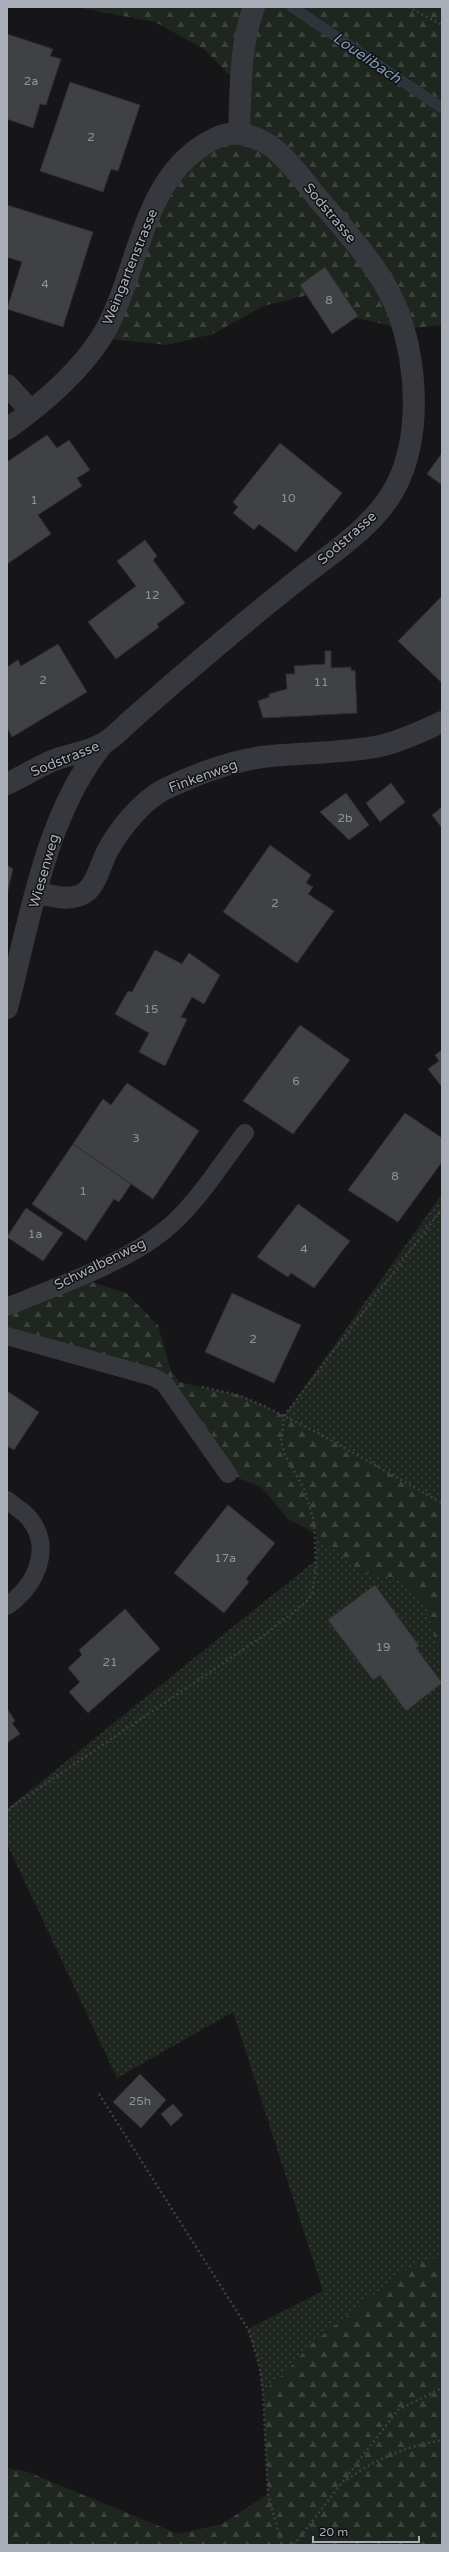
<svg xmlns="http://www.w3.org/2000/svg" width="449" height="2552" font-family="'Varela Round',sans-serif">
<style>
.green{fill:url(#green-dots)}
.forest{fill:url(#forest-firs)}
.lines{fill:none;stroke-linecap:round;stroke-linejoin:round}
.stream{stroke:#2c353c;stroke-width:11}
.building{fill:#404145;stroke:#303034}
.path{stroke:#3d3f44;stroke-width:2.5;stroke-dasharray:2 3;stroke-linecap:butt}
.service{stroke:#37383d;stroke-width:18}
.minor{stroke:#37383d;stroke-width:22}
.labels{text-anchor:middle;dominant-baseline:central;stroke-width:3;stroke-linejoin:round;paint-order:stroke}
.number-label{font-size:12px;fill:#8e929b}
.street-label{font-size:14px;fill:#a8adb8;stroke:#111113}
.water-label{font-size:15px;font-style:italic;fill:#7f9bb3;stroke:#111113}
</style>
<defs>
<pattern id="green-dots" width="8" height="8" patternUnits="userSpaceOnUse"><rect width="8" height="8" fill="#1e261f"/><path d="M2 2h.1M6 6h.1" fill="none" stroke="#3c433d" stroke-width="1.8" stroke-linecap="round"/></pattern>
<pattern id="forest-firs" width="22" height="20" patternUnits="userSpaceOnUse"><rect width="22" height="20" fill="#1e261f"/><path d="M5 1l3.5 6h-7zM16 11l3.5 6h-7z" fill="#3c433d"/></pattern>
</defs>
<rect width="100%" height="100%" fill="#161618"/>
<!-- green -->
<path class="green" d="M442,1194v309l-158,-87z
M316,1534l43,37 44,9 25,26 7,35 7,12v603l-34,12 -98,77 -25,28 -22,19 -4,-28 -11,-35 75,-38 -90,-279 -116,66 -110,-234v-35l309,-249z"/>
<!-- forest -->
<path class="forest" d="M75,7h367v318l-39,4 -46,-11 -49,-23 -45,11 -50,28 -46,11 -67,-7 65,-156 74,-48 3,-46 -38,-39 -49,-27z
M76,1277l50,16 32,32 12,43 9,14 59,13 26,11 56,28 122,69v150l-7,-12 -7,-35 -25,-26 -44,-9 -43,-37 -28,-15 -27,-32 -33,-13 -64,-91 -157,-47v-29z
M442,2256v289h-435v-77l21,4 150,62 44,-10 46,-30 -5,-102 22,-19 25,-28 98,-77z"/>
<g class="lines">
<!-- stream -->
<path class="stream" d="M292,7l150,101"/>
</g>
<!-- building -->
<path class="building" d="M7,34l46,15 -3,7 11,3 -15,46 -6,-1 -7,24 -26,-9z
M70,82l70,23 -22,66 -7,-2 -8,23 -63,-21z
M7,205l86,27 -30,95 -56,-18 15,-47 -15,-5z
M325,267l33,49 -26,18 -32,-49z
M47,435l10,13 12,-8 21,30 -13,8 5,8 -44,29 13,19 -44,30v-102z
M280,443l62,50 -46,59 -37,-28 -5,6 -21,-17 5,-6 -5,-5z
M442,453v32l-15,-11z
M145,540l12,16 -4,4 32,43 -28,21 2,3 -43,32 -28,-37 48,-36 -19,-25z
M442,596v87l-44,-42z
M58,644l29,48 -75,45 -5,-9v-61l11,-7 3,6z
M325,651h6v17l20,-1v4l4,-1 2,43 -94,5 -5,-17 11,-4v-3l18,-5 -1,-15h9l-1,-8 31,-2z
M391,783l14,19 -25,20 -14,-19z
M346,793l23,32 -20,15 -29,-28z
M442,807v21l-10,-13z
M270,845l41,30 -5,8 7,4 -5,7 26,17 -37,52 -74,-51z
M7,865l6,4 -6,25z
M155,950l27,14 7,-11 31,22 -16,29 -12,-7 -11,20 6,2 -22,47 -26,-14 10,-19 -34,-19 13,-23 4,1z
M300,1025l50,35 -57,74 -50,-33z
M442,1050v37l-14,-18 11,-8 -4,-6z
M127,1083l72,48 -46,68 -80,-55 30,-45 8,6z
M405,1113l37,25v24l-44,60 -50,-32z
M73,1144l58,40 -12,18 -5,-3 -28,42 -54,-37z
M298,1204l52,37 -36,47 -23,-15 -3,4 -31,-20z
M26,1208l37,25 -20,28 -36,-24z
M232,1293l69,32 -27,58 -69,-31z
M7,1391l32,21 -25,38 -7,-4z
M228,1505l47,38 -29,36 3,3 -25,31 -50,-40z
M375,1585l44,61 -3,2 26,35 -36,28 -26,-36 -7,5 -45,-60z
M125,1609l35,40 -72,64 -19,-21 11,-10 -12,-14 14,-13 -3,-5z
M8,1710l7,11 -3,2 8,11 -13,9z
M140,2074l26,26 -25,28 -28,-26z
M173,2104l10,11 -12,11 -10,-12z"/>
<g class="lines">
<!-- path -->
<path class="path" d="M408,7l34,18
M202,1387l36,8 26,11 56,28 122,69
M7,1810l256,-174 43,-34 6,-8 4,-26 -2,-47 -10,-32 -19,-34 -4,-14 3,-25 158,-207
M99,2094l149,235 11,35 4,28 5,102 14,51
M347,2480c29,-22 59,-33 95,-40
M294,2545l104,-135 44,-22"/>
<!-- service -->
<path class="service" d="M7,1307c51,-22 115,-42 158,-77 32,-26 55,-65 80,-97
M7,1336l146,41 11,6 64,91
M7,1500c7,6 16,11 22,18 25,31 6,68 -22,88"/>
<!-- minor -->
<path class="minor" d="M239,134c2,-42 0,-88 15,-127
M7,385l24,26
M7,429c34,-24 71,-56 94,-91 40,-65 38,-164 115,-200 18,-9 41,-2 56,9 17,13 31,33 44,49 31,37 66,73 83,118 18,52 23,123 -4,174 -22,40 -65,66 -100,94 -38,30 -75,61 -111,92 -19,16 -37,32 -55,48 -8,7 -16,16 -25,21 -14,9 -34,11 -50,17 -16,7 -31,16 -47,24
M37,893c15,3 36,10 50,-2 11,-10 14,-30 22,-43 12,-21 34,-48 56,-59 31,-15 63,-27 97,-32 39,-5 79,-3 118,-11 22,-5 42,-15 62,-24
M7,1008c23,-88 38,-193 96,-264"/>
</g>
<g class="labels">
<!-- number labels -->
<g class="number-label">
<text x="31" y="81">2a</text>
<text x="91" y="137">2</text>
<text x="45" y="284">4</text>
<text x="329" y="300">8</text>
<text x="288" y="498">10</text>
<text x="34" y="500">1</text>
<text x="152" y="595">12</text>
<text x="43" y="680">2</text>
<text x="321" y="682">11</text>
<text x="345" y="818">2b</text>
<text x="275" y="903">2</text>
<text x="151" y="1009">15</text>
<text x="296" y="1081">6</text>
<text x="136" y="1138">3</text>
<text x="395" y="1176">8</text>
<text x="83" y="1191">1</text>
<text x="35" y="1234">1a</text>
<text x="304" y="1249">4</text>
<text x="253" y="1339">2</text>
<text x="225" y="1558">17a</text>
<text x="383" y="1647">19</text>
<text x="110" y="1662">21</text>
<text x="140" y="2101">25h</text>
</g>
<!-- street labels -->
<g class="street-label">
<text transform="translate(330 213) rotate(50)">Sodstrasse</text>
<text transform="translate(130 267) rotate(-68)">Weingartenstrasse</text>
<text transform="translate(347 538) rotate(-41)">Sodstrasse</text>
<text transform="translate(65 759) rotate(-22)">Sodstrasse</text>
<text transform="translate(203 776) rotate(-20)">Finkenweg</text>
<text transform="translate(44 871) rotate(-74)">Wiesenweg</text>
<text transform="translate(100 1264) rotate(-26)">Schwalbenweg</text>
</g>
<!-- water labels -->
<g class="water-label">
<text transform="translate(367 58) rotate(34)">Louelibach</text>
</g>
</g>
<!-- border -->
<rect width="449" height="2552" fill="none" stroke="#a8adb8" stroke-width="16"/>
<!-- scale -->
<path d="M313 2536v6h106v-6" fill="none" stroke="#a8adb8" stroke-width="2"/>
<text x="319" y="2536" font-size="12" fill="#a8adb8" stroke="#111113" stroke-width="3" paint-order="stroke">20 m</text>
</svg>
